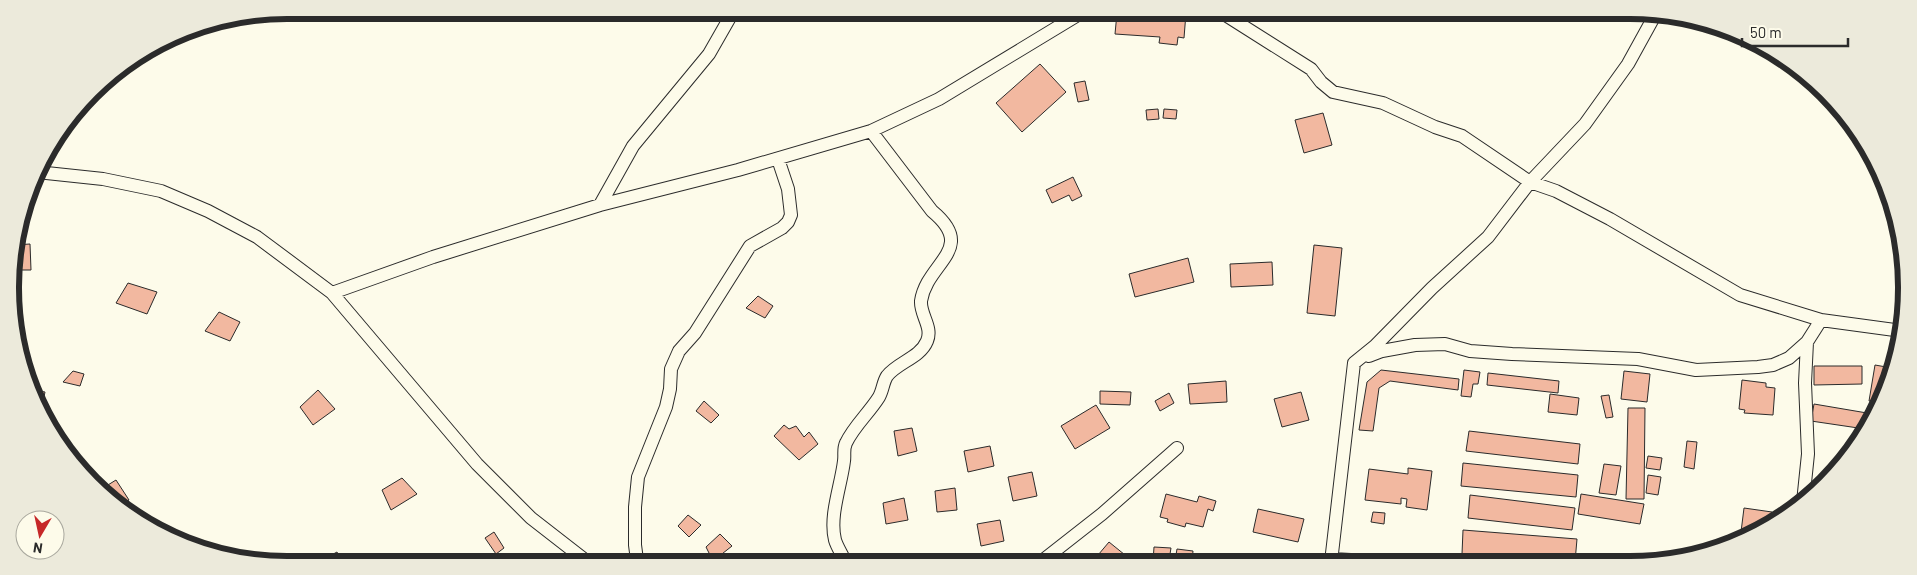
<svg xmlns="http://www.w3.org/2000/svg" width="1917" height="575" font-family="Barlow,sans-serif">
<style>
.building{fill:#f2b8a0;stroke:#2b2b2b}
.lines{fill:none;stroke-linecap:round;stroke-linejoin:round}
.minor-casing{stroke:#2b2b2b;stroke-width:14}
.minor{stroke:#fdfbea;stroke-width:12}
.rim{fill:none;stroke:#2b2b2b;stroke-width:6}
</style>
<rect width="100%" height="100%" fill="#fdfbea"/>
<!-- building -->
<path class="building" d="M1117,13h69l-2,25 -6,-1 -1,8 -18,-2 1,-6 -45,-3z
M1040,64l26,28 -44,40 -26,-29z
M1085,81l4,19 -11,2 -4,-19z
M1158,109l1,10 -12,1 -1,-10z
M1164,109l13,1 -1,9 -13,-1z
M1323,113l9,32 -28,8 -9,-33z
M1073,177l9,19 -10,5 -3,-6 -17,8 -6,-13z
M30,244l1,26h-17l-2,-18 2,-7z
M1314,245l28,3 -7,68 -28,-3z
M1188,258l6,24 -59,15 -6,-23z
M1272,262l1,23 -42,2 -1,-23z
M128,283l29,9 -10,22 -31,-11z
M758,296l15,10 -8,12 -19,-10z
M219,312l21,10 -10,19 -25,-10z
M1875,365l17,3 -13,34 -10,-1z
M1814,366h48v18l-48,1z
M1381,370l78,9 -1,11 -68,-9 -11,7 -6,43 -14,-1 8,-48z
M1464,370l16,2 -2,12h-5l-2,13 -10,-1z
M73,371l11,3 -4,12 -17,-4z
M1624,371l26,3 -3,28 -26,-3z
M1488,373l71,8 -1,12 -71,-8z
M1742,380l24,3v4l9,1 -2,27 -29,-2 1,-3 -6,-1z
M1226,381l1,21 -37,2 -2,-20z
M34,390l11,2 -3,14h-1z
M318,390l17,19 -22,16 -13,-18z
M1100,391l31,1 -1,13 -30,-1z
M1301,392l8,28 -27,7 -8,-28z
M1169,393l5,10 -14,8 -5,-10z
M1550,394l29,4 -2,17 -29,-3z
M1609,395l4,22 -7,1 -5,-22z
M704,401l15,14 -8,8 -15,-12z
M1814,404l53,9 -2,16 -54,-8z
M1096,405l14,23 -35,21 -14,-23z
M1869,407l8,1 -7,18h-4z
M1628,408h17l-1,91h-18z
M784,425l5,4 7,-3 8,11 5,-5 9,12 -19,16 -25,-24z
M912,428l5,23 -19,5 -4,-25z
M1469,431l111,13 -2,20 -112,-13z
M1687,441l10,1 -3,27 -10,-2z
M990,446l4,20 -26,6 -4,-21z
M1648,456l14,2 -2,12 -14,-2z
M1463,463l115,12 -2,22 -115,-11z
M1604,464l17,2 -5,29 -17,-2z
M1408,468l24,3 -5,39 -21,-3 1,-8 -6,-1v6l-36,-4 4,-31 39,5z
M1032,472l5,24 -24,5 -5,-24z
M1648,475l13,2 -3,18 -12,-2z
M402,478l15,16 -26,16 -9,-20z
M116,480l13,20 -9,5 -17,-17z
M955,488l2,22 -20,2 -2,-21z
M1166,494l31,8 2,-6 17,5 -3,10 -5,-2 -5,18 -17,-4 -1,4 -18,-5 1,-3 -8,-2z
M1581,494l63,10 -4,20 -62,-10z
M1470,495l105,13 -3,22 -104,-12z
M904,498l4,22 -22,4 -3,-21z
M1744,508l28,4 -1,8h5l-24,17 -12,3z
M1258,509l46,10 -6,23 -45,-10z
M1373,512l12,1 -1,11 -13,-2z
M688,515l13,10 -12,12 -11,-11z
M1000,520l4,21 -23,5 -4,-22z
M1463,530l114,9 -2,23 -113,-8z
M494,532l10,16 -8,6 -11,-16z
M720,534l12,12 -19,15 -7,-14z
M1109,542l21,17 -2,3 -35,-1z
M1154,547l17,1 -1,6 6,1 1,-6 16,2 -1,11h-39z
M337,552l4,8h-19z
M1266,554l18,2 -1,6h2h-20z"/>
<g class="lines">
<!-- minor casing -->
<g class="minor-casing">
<path id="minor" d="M1224,14l87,55 10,13 12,10 50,11 52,24 27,9 68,46 26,9 54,28 130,76 81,25 81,11
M37,172l66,7 58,12 47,20 49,26 75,56 145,171 54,54 54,42
M600,205l33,-59 76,-92 24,-42
M332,293l101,-36 167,-52 138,-35 133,-39 68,-32 142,-86
M1369,356l13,-5 33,-6 30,-1 25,7 42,3 126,5 58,11 62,-3 15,-2 16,-7 18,-16 14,-22
M1803,502l5,-48 -3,-71 2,-41
M1332,559l56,3
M637,560l-2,-15v-38l3,-30 28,-70 4,-18 1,-20 8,-18 16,-18 55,-87 32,-18 6,-6 3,-7 -3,-26 -10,-30
M845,561c-3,-7 -8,-14 -10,-21 -6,-24 6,-54 9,-79 1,-6 -1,-12 2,-18 8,-17 23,-30 33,-46 4,-7 4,-15 8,-21 11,-14 33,-18 40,-35 6,-14 -7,-26 -6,-40 6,-39 57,-52 11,-90l-61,-80
M1042,561l60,-47 75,-66
M1331,562l23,-199 21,-17 57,-58 56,-51 42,-55 55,-58 43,-60 27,-49"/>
</g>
<!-- minor -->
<use href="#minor" class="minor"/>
</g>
<!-- crop -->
<path d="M0 0H1917V575H0ZM287 19H1630A268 268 0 0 1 1898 287V288A268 268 0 0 1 1630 556H287A268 268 0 0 1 19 288V287A268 268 0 0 1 287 19Z" fill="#eceadb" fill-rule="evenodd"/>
<path class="rim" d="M287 19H1630A268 268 0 0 1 1898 287V288A268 268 0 0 1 1630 556H287A268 268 0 0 1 19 288V287A268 268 0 0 1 287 19Z"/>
<!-- north arrow -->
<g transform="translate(40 535) rotate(189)"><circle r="24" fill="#fdfbea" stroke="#a9a89e"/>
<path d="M0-4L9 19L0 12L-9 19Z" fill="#c62828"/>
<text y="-8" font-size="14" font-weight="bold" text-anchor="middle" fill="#2b2b2b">N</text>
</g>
<!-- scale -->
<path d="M1742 38v8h106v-8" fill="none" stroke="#2b2b2b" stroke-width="2.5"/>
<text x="1750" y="38" font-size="15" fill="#2b2b2b" stroke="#fdfbea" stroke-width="4" paint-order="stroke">50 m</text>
</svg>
